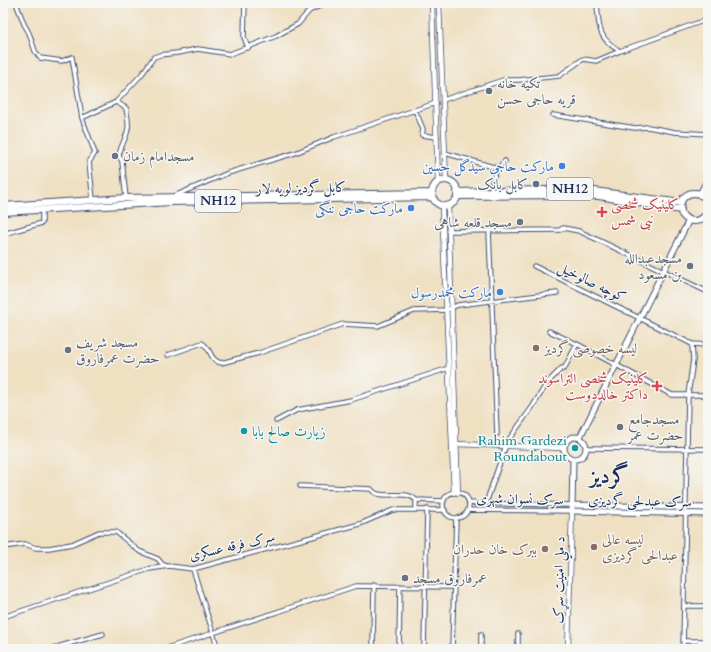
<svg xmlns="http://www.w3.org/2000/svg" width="711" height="652" font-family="Cardo,Amiri,serif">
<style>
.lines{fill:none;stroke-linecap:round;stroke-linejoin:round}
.minor-casing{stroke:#3b4a6d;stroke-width:5.5}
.tertiary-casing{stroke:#3b4a6d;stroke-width:6}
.secondary-casing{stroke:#3b4a6d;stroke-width:7}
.trunk-casing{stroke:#3b4a6d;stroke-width:8}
.minor{stroke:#fff;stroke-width:3.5}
.tertiary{stroke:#fff;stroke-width:4.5}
.secondary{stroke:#fff;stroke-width:5}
.trunk{stroke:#fff;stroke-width:6}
.worship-dot{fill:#6b7280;stroke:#f6f6f2;stroke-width:1.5}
.shop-dot{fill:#3f7fe0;stroke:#f6f6f2;stroke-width:1.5}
.service-dot{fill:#5c6f8a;stroke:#f6f6f2;stroke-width:1.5}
.health-dot{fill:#e0444e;stroke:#f6f6f2;stroke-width:1.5}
.education-dot{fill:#8d6e63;stroke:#f6f6f2;stroke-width:1.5}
.culture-dot{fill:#0f9aa8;stroke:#f6f6f2;stroke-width:1.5}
.labels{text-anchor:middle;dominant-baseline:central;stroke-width:3;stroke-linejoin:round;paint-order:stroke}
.shield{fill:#f6f6f2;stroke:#5d6b8a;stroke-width:1}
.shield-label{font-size:13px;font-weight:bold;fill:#1b2f5e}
.worship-label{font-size:14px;fill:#5b616d;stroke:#f6f6f2;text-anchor:start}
.shop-label{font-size:14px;fill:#366cbe;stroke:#f6f6f2;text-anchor:end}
.service-label{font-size:14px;fill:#4e5e75;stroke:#f6f6f2;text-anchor:end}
.street-label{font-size:14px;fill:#1b2f5e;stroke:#f6f6f2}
.health-label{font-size:14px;fill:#be3a42;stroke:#f6f6f2;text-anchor:start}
.education-label{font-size:14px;fill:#785e54;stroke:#f6f6f2;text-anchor:start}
.culture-label{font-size:14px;fill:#0d838f;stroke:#f6f6f2;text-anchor:start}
.town-label{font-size:22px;font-weight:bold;fill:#1b2f5e;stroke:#f6f6f2}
</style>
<rect width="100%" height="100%" fill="#f6f6f2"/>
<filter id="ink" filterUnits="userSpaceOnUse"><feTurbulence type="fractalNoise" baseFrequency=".025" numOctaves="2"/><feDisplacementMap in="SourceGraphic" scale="8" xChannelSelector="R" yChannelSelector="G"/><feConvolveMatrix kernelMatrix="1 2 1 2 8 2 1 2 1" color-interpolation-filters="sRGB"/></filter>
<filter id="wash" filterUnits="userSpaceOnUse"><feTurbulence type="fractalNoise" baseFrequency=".012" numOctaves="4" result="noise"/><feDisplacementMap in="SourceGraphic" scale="16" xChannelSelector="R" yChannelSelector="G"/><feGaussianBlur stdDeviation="0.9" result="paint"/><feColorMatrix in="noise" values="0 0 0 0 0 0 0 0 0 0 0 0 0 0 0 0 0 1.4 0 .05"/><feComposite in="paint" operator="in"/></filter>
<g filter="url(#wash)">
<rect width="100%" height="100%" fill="#efe0c2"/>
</g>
<g filter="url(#ink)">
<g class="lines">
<!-- minor casing -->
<g class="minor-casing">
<path id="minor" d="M16,3l8,21 5,9 6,18 5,7 22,3 10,-4 10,61 13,35 -6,9 4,38
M245,3l-1,34 4,11
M597,3c2,23 0,35 23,48l88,-32
M443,100l60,-20h16l40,-4 24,-17 13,2 24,-10
M116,102l10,6c1,6 3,13 2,20 -1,10 -8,18 -9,28l3,5 4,37
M415,110l8,19 -1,6 15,2
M553,115l82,13 13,-1 27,5 33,2
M82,118l34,-16 26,-28 12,-17 6,-2 17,-2 21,-4 32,5 46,-18 22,-12 11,-13 17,-8
M445,153l52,15
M491,191c1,-13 4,-21 14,-30
M174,196l54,-23 67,-20 39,-16 102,-34
M448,231l112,-1 3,-2 16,3 129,61
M489,231l8,203
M3,234l39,-11v-14
M534,266l158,78 16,1
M549,331l28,13 95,51h36
M168,355l34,-12c10,6 7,17 19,20l38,-10 84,-29 35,2 36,-15 32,-1 12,-5 99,-12
M276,421l21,-11 54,-10 98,-32
M586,448l122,1
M300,486l71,3c9,13 33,-1 45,11
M443 505a13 13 0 1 1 26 0a13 13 0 1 1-26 0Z
M469,503l103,2
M486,503l21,-61 26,-36 14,-23 15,-15 2,1 13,-25
M416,509v-9l28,1
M468,510l104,1
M3,547l22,-3 11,4h13l23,-4 27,-12h17l23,19 19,8 4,5 5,2
M193,569l25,80
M684,606h24
M3,617l146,-48 20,-3 24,3 167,-45 33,-14h52
M3,635l4,14
M683,641h25
M50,649l53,-15
M164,649l192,-63 98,1
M373,649l1,-64
M399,649l1,-63
M424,649l3,-140
M452,649l4,-131
M481,649v-15
M518,649v-15
M683,649l5,-254 5,-35 -1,-16"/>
</g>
<!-- tertiary casing -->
<g class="tertiary-casing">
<path id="tertiary" d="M432,3l6,179
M439,3l7,177
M442,206l12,287
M448,206l10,287
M456,444l107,4
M568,649l4,-138"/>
</g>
<!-- secondary casing -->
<g class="secondary-casing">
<path id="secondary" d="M564 448a11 11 0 1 1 22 0a11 11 0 1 1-22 0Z
M580,437l109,-217
M573,459l-1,52 136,3
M572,505l136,3"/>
</g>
<!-- trunk casing -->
<g class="trunk-casing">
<path id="trunk" d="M432 193a13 13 0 1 1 26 0a13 13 0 1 1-26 0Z
M457,192l123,-3 101,14
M680 207a14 14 0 1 1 28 0a14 14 0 1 1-28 0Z
M700,195l8,-15
M457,196l111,-1 31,1 82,14
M3,206l123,-8 306,-5
M3,212l168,-10 261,-5"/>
</g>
<!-- minor -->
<use href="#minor" class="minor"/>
<!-- tertiary -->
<use href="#tertiary" class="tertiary"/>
<!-- secondary -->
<use href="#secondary" class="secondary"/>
<!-- trunk -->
<use href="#trunk" class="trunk"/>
</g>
</g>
<!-- markers -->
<g class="worship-dot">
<circle cx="489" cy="91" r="4"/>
<circle cx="115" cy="156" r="4"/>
<circle cx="520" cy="222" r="4"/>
<circle cx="690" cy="266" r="4"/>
<circle cx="68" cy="350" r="4"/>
<circle cx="620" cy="427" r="4"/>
<circle cx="405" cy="578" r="4"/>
</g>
<g class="shop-dot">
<circle cx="562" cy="166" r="4"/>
<circle cx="411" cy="208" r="4"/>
<circle cx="500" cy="292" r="4"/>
</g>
<circle class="service-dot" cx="536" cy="184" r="4"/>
<g class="health-dot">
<path d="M600 206h4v4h4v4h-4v4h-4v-4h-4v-4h4z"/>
<path d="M655 380h4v4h4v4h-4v4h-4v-4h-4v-4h4z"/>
</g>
<g class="education-dot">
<circle cx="536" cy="348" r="4"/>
<circle cx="594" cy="547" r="4"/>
<circle cx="545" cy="549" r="4"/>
</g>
<g class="culture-dot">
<circle cx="244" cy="431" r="4"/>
<circle cx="575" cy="448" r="4"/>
</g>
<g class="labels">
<!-- shield labels -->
<g class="shield">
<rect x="547" y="178" width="46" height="22" rx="3"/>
<rect x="195" y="190" width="46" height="22" rx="3"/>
</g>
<g class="shield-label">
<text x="570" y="189">NH12</text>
<text x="218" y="201">NH12</text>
</g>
<!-- worship labels -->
<g class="worship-label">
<text x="497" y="83">تکیه خانه<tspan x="497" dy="16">قریه حاجی حسن</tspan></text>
<text x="123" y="156">مسجدامام زمان</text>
<text x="512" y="222" text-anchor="end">مسجد قلعه شاهی</text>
<text x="682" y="258" text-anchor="end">مسجدعبدالله<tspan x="682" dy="16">بن مسعود</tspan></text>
<text x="76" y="342">مسجد شریف<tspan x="76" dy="16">حضرت عمرفاروق</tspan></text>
<text x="628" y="419">مسجدجامع<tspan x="628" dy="16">حضرت عمر</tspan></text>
<text x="413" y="578">عمرفاروق مسجد</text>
</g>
<!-- shop labels -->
<g class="shop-label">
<text x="554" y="166">مارکت حاجی سیدگل حسین</text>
<text x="403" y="208">مارکت حاجی ننگی</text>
<text x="492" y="292">مارکت محمدرسول</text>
</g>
<!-- service labels -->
<g class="service-label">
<text x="528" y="184">کابل بانک</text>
</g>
<!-- street labels -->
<g class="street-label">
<text transform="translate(301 188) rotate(-1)">کابل گردیز لویه لار</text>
<text transform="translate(592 282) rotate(26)">کوچه صالوخیل</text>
<text transform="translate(520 499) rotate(1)">سرک نسوان شهری</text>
<text transform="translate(640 501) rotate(1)">سرک عبدلحی گردیزی</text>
<text transform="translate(232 546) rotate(-13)">سرک فرقه عسکری</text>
<text transform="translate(559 580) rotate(-89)">د ملي امنیت سړک</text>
</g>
<!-- health labels -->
<g class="health-label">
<text x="611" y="204">کلینیک شخصی<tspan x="611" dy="16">نبی شمس</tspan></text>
<text x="648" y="378" text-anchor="end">کلینیک شخصی التراسوند<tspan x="648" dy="16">داکتر خالددوست</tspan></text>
</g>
<!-- education labels -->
<g class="education-label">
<text x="544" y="348">لیسه خصوصی گردیز</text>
<text x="602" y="539">لیسه عالی<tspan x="602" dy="16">عبدالحی گردیزی</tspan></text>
<text x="537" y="549" text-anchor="end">ببرک خان حدران</text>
</g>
<!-- culture labels -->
<g class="culture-label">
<text x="252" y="431">زیارت صالح بابا</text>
<text x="567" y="440" text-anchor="end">Rahim Gardezi<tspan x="567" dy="16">Roundabout</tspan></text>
</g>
<!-- town labels -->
<g class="town-label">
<text x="609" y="476">گردیز</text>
</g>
</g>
<!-- margin -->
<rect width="711" height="652" fill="none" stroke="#f6f6f2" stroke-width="16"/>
</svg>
